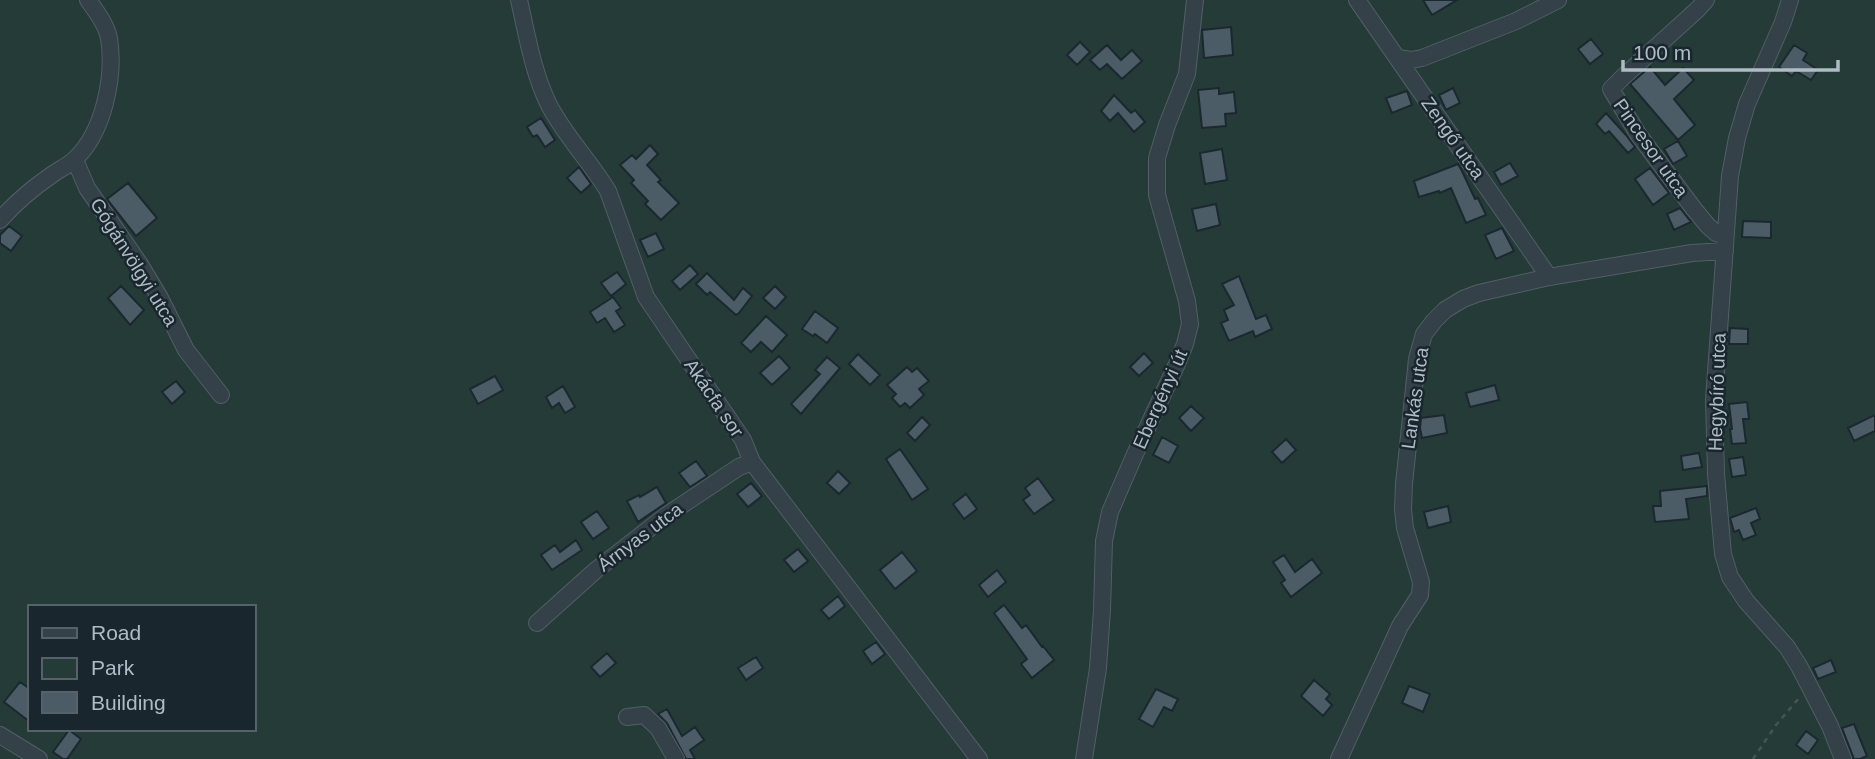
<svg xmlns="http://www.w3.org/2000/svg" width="1875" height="759" font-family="Helvetica,sans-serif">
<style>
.green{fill:#243b38;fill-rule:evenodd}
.building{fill:#4c5c66;stroke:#1c282f;stroke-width:2}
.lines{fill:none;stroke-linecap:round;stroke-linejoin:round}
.minor-casing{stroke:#525f66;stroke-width:18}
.path{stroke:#425755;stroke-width:2.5;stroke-dasharray:5 5;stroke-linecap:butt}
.minor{stroke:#344148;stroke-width:16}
.labels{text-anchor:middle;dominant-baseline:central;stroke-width:5;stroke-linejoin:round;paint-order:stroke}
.street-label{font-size:19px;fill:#afbcc5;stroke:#1a262d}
</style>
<rect width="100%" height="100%" fill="#212f38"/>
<!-- green -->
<path class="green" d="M0,0h1875v759h-1875zM30,607h224v122h-224z"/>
<!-- building -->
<path class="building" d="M1423,0h34l-25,15z
M1231,27l2,28 -29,3 -2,-28z
M1591,39l12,15 -13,10 -12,-15z
M1080,42l10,10 -13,13 -10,-10z
M1107,45l14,15 11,-10 10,11 -20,18 -15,-15 -7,6 -10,-10z
M1794,45l13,8 -4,7 15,10 -7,10 -15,-9 -4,5 -13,-9z
M1650,67l15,18 18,-17 11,12 -20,19 21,26 -17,15 -48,-56z
M1219,88v6l15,-2 2,21 -11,1 1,12 -24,2 -4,-38z
M1453,88l7,15 -14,7 -7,-15z
M1407,91l5,14 -20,8 -6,-15z
M1114,95l17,18 4,-3 10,12 -11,10 -16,-19 -8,8 -9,-10z
M1606,113l20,22 9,12 -7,6 -19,-22 -4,3 -9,-10z
M541,118l14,22 -10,7 -8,-12 -4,2 -6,-10z
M1678,141l9,15 -14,8 -9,-15z
M650,145l8,9 -11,11 14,15 -3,2 21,21 -18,17 -16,-16 3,-3 -17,-18 3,-3 -14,-15 12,-10 4,4z
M1222,149l5,31 -22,4 -5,-31z
M1510,163l8,13 -17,9 -7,-13z
M1458,164l4,7 13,28 3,-1 8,17 -20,8 -15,-35 -11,5 -1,-2 -20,6 -5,-16z
M579,167l12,17 -10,9 -14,-15z
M1650,168l19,25 -16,12 -18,-26z
M128,183l29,35 -21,18 -29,-37z
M1216,204l4,21 -23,6 -5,-22z
M1680,208l11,14 -17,8 -7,-16z
M1743,221l28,1v16l-29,-1z
M9,226l13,10 -11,15 -11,-8v-8z
M1502,228l12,23 -18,8 -11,-24z
M656,233l8,16 -16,8 -8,-17z
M690,265l8,9 -18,16 -8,-9z
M617,272l9,12 -15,12 -10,-13z
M707,273l27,27 9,-12 9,8 -13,17 -3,2 -26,-23 -3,3 -11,-11z
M1239,276l17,43 10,-4 6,14 -17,8 -2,-6 -24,10 -8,-18 7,-3 -4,-10 10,-5 -12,-21z
M121,286l23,24 -14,15 -22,-27z
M775,286l11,11 -11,12 -12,-11z
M613,297l8,11 -5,3 9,14 -11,7 -9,-14 -8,5 -7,-11z
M815,311l23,17 -11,15 -12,-9 -2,2 -11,-7z
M766,316l21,19 -15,17 -11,-10 -10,10 -10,-9z
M1730,328l18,1v15h-19z
M1144,353l9,10 -14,13 -9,-9z
M858,354l22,21 -10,10 -21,-21z
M779,356l11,12 -18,17 -12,-12z
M827,357l13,11 -39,46 -10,-10 29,-30 -5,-4z
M907,367l5,5 5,-4 12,13 -10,8 5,6 -14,13 -5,-5 -5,4 -8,-9 4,-4 -9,-9z
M495,376l8,14 -25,14 -8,-15z
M176,381l9,11 -13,12 -10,-12z
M1495,385l4,15 -29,7 -4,-14z
M563,386l12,21 -10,6 -6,-10 -7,5 -6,-11z
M1747,402l2,17h-6l3,24 -14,1 -2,-15h2l-3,-25z
M1191,406l13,12 -13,13 -12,-13z
M1444,415l3,18 -25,5 -2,-10 1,-10z
M1875,415v16l-21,10 -6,-13z
M922,417l8,8 -15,16 -8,-8z
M1162,437l16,9 -9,17 -16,-8z
M1286,439l10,11 -14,13 -10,-11z
M900,449l28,40 -16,11 -26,-41z
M1699,453l3,14 -19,3 -2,-14z
M1743,457l3,18 -14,2 -3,-18z
M696,461l11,15 -17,11 -11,-14z
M838,471l12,12 -11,11 -12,-11z
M1038,478l16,22 -20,14 -11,-14 7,-5 -5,-7z
M751,483l11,13 -14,11 -11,-13z
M1707,486v10l-21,3 3,20 -34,3 -2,-16h8l-1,-15z
M657,487l9,16 -28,19 -11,-21 12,-6 1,2z
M966,494l11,15 -13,10 -11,-15z
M1448,506l3,16 -23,6 -4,-16z
M1756,508l4,11 -9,4 5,12 -13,5 -4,-10 -5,2 -4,-14z
M597,511l12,17 -16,11 -12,-17z
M576,540l6,10 -30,20 -11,-15 14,-10 5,7z
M798,549l10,12 -14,11 -10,-12z
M902,552l15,19 -22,18 -15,-19z
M1284,555l11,17 17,-13 10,14 -31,24 -10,-14 4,-3 -12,-18z
M997,570l9,12 -18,15 -9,-12z
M838,596l7,10 -16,13 -8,-9z
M1004,605l18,23 4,-3 16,22 1,-1 11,14 -22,18 -11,-14 6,-5 -33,-46z
M876,642l9,12 -13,10 -9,-13z
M607,653l9,10 -16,14 -9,-10z
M756,657l7,11 -17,12 -8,-12z
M1831,660l5,12 -18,7 -5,-11z
M1314,680l16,14 -4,5 6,6 -9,11 -22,-20z
M20,682l10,7v33l-26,-20z
M1409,686l21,8 -7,18 -21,-9z
M1156,689l22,10 -6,12 -8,-4 -11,20 -14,-8z
M667,709l15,27 13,-9 9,13 -14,10 5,9h-9l-19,-36 -9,-9z
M1854,724l13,32 -7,3h-6l-12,-31z
M69,730l12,9 -14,20h-4l-10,-7z
M1806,731l12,9 -10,14 -12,-9z"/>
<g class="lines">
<!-- minor casing -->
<g class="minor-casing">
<path id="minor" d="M519,0c8,35 14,73 30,105 16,31 41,56 59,86l38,106 97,143 9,22 227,297
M1357,0l192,277
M1706,0l-8,9 -76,69 -11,11 27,45 56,75 14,17 8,7 9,3
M1790,0l-7,22 -36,82 -10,34 -7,38 -16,224 2,74 7,80 7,23 16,24 41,46 12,19 31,60 13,33
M1398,58l13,2 11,-2 94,-37 42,-21
M75,160l12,28 52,75 21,35 26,52 35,45
M0,220c15,-17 34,-33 53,-46 7,-5 16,-9 22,-15 29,-27 40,-83 34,-121 -3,-14 -13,-27 -21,-38
M537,623l59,-53 68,-53 75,-50 13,-5
M627,717l17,-2 14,13 18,31
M0,735l39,24
M1084,759l14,-91 4,-58 2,-69 6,-29 25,-58 42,-90 8,-20 5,-20 -3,-23 -30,-106v-37l10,-33 20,-51 8,-74
M1339,759l61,-133 20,-31 1,-13 -16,-54 -2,-19 1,-25 13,-125 7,-25 10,-13 11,-11 18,-11 16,-6 70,-16 143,-24 33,-2"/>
</g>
<!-- path -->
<path class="path" d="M1753,759l23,-34 24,-28"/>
<!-- minor -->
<use href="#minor" class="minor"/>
</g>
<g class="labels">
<!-- street labels -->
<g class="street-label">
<text transform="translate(1453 138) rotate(55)">Zengő utca</text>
<text transform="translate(1651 148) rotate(55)">Pincesor utca</text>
<text transform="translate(134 262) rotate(58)">Gógánvölgyi utca</text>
<text transform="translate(1717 392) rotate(-88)">Hegybíró utca</text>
<text transform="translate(714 398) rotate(56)">Akácfa sor</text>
<text transform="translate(1415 398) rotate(-82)">Lankás utca</text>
<text transform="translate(1160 399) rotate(-66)">Ebergényi út</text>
<text transform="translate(640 537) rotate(-37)">Árnyas utca</text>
</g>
</g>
<!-- legend -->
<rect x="28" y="605" width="228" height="126" fill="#1a262d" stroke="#56626a" stroke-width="2"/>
<rect x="42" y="628" width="35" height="10" fill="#344148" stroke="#56626a" stroke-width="2"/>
<text x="91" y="640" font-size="21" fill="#afbcc5">Road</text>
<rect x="42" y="658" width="35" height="21" fill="#243b38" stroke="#56626a" stroke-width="2"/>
<text x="91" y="675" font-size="21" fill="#afbcc5">Park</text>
<rect x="42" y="692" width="35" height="21" fill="#4c5c66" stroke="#56626a" stroke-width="2"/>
<text x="91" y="710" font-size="21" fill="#afbcc5">Building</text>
<!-- scale -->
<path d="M1623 60v10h215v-10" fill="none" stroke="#afbcc5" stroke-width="3.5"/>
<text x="1633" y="60" font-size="21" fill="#afbcc5" stroke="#1a262d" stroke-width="5" paint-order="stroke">100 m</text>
</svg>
